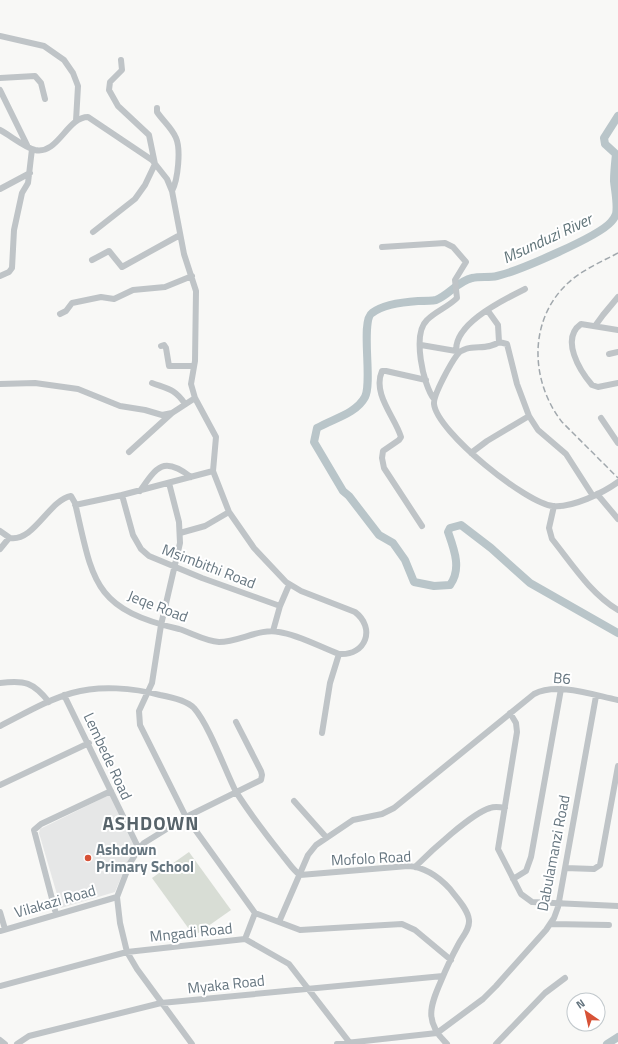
<svg xmlns="http://www.w3.org/2000/svg" width="618" height="1044" font-family="'Titillium Web',sans-serif">
<style>
.built{fill:#e6e7e7}
.pitch{fill:#d8ddd5}
.lines{fill:none;stroke-linecap:round;stroke-linejoin:round}
.river{stroke:#b9c5c9;stroke-width:8}
.minor{stroke:#bfc4c7;stroke-width:6}
.rail{stroke:#a1a8ad;stroke-width:1.5;stroke-dasharray:6 3;stroke-linecap:butt}
.poi-dot{fill:#d75237;stroke:#fff;stroke-width:1.5}
.labels{text-anchor:middle;dominant-baseline:central;stroke-width:4;stroke-linejoin:round;paint-order:stroke}
.street-label{font-size:15px;fill:#65757f;stroke:#fff}
.poi-label{font-size:15px;font-weight:bold;fill:#65757f;stroke:#fff;text-anchor:start}
.water-label{font-size:16px;font-style:italic;fill:#607479;stroke:#fff}
.district-label{font-size:19px;font-weight:bold;letter-spacing:1px;fill:#57636a;stroke:#fff}
</style>
<rect width="100%" height="100%" fill="#f8f8f6"/>
<!-- built -->
<path class="built" d="M111,794l26,54 -12,20 -10,24 -54,16 -22,-75 1,-4z"/>
<!-- pitch -->
<path class="pitch" d="M189,852l42,58 -37,26 -42,-58z"/>
<g class="lines">
<!-- river -->
<path class="river" d="M618,116l-14,22 1,6 11,10c-1,9 -2,18 -2,27 1,10 4,24 2,33 -1,3 -3,6 -5,8 -13,15 -93,49 -114,54 -8,2 -17,0 -25,2 -14,3 -23,17 -36,22 -5,1 -12,1 -18,1 -15,1 -34,3 -46,12 -12,8 1,69 -7,84 -9,17 -33,22 -48,31l-3,14 29,49 6,5 30,39 14,8 12,17 9,22 20,4 16,-1c12,-16 4,-36 -2,-53l2,-4 11,-3 30,23 39,35 88,50
M607,1044l11,-7"/>
<!-- minor -->
<path class="minor" d="M0,36l44,10 20,14 9,13 5,13 -2,35
M0,78l35,-2 6,7 4,16
M0,90l27,55
M157,108v4c6,9 15,16 19,26 5,11 2,42 -4,53
M0,130c11,6 24,17 35,20 23,5 32,-33 53,-33l64,43 15,19 5,12 12,63 12,37 -1,70 -4,23 4,14 21,39 -3,34 16,41 25,36 32,34 15,9 54,21c21,16 11,44 -16,42l-9,29 -8,50
M0,189l30,-16
M93,232l42,-33 10,-14 10,-21 -6,-29 -31,-29 -9,-16 1,-8 12,-12 -1,-10
M382,247l63,-4 8,4 13,15 -11,18 2,18c-9,9 -21,13 -30,22 -15,14 -4,65 7,79
M92,260l17,-9 13,16 58,-32
M0,276l9,-4 3,-4 2,-38 8,-37 6,-10 4,-34
M488,311l10,14 1,17
M60,314l6,-3 6,-8 29,-6 13,2 19,-9 32,-3 27,-11
M595,326l8,-11 15,-18
M618,330l-37,-6c-21,15 -1,47 11,61l6,2 20,-4
M421,345l35,6
M161,346l3,-1 2,3 3,18h25
M609,354l9,-2
M457,355c-8,-29 46,-55 68,-66
M152,383c16,6 23,6 33,21
M0,384l35,-1 43,6 42,17 25,4 17,5 10,-2 23,-15
M601,418l17,25
M129,452l43,-39
M471,453l16,-12 42,-25
M169,483l10,39 1,21 -19,82 -9,58 -13,28 1,14 46,92 69,96 45,17 102,-6 13,6 36,30
M140,491c17,-25 24,-35 51,-14
M597,494l21,25
M122,495l11,40 8,14 8,7 53,22 78,28
M593,496l-27,-42 -28,-24 -9,-14 -12,-32 -10,-40 -8,-2c-13,10 -32,0 -42,13 -6,8 -24,40 -23,49 3,28 93,100 119,102 19,2 50,-13 65,-24
M75,505l47,-10 91,-24
M554,506l-5,22 3,11c20,25 38,54 66,71
M422,526l-38,-58 -2,-10 1,-7 16,-11 2,-3c-6,-20 -29,-43 -19,-66h4l40,9
M0,531l10,7c24,4 39,-38 61,-42l4,7c18,77 17,106 104,126 13,4 26,12 40,13 20,0 41,-14 60,-10 20,3 41,15 60,22
M180,533l25,-7 24,-14
M0,549l9,-11
M273,631l7,-25 9,-21
M0,683c25,-3 33,-1 49,19
M64,695l75,154
M510,713l6,10 1,9 -19,117 23,45 11,8 86,4
M0,726c24,-12 47,-26 72,-33 27,-8 62,-5 88,2 11,2 26,5 34,13 15,17 31,62 42,84 15,23 31,44 47,64 6,7 10,14 17,19
M0,785l89,-42
M294,801l32,36
M415,867c15,-15 57,-54 75,-59 5,-2 10,-1 15,0
M565,868l29,1 6,-4 18,-99
M300,875l108,-9c17,1 31,11 42,23 6,8 18,20 19,31 1,9 -7,17 -11,25 -6,11 -12,24 -17,36 -11,25 -17,41 6,63
M513,879l13,-8 5,-14 30,-168
M0,912l5,17
M56,914l-22,-84 7,-6 70,-33
M279,922l29,-67 8,-10 37,-25 29,-6 12,-6 140,-114c23,-12 59,1 84,6
M551,924l58,1
M0,931l117,-34
M245,939l44,25 61,79
M245,939l10,-26
M0,986l127,-34 118,-13
M0,1040l5,4
M17,1044l12,-8 132,-33 282,-27
M192,1044l-55,-75 -10,-17 -7,-29 -3,-26 13,-34 9,-14 5,-6 42,-26 75,-37 1,-5 -1,-4 -25,-49
M337,1044l100,-11 46,-34 13,-13 50,-56 8,-12 4,-11 38,-211
M496,1044l49,-51 20,-15"/>
<!-- rail -->
<path class="rail" d="M618,253c-17,9 -36,17 -50,30 -40,37 -38,98 -6,139l56,56"/>
</g>
<!-- markers -->
<circle class="poi-dot" cx="88" cy="858" r="4"/>
<g class="labels">
<!-- street labels -->
<g class="street-label">
<text transform="translate(209 566) rotate(21)">Msimbithi Road</text>
<text transform="translate(158 606) rotate(21)">Jeqe Road</text>
<text transform="translate(562 678) rotate(5)">B6</text>
<text transform="translate(108 756) rotate(65)">Lembede Road</text>
<text transform="translate(553 853) rotate(-79)">Dabulamanzi Road</text>
<text transform="translate(371 858) rotate(-3)">Mofolo Road</text>
<text transform="translate(55 901) rotate(-16)">Vilakazi Road</text>
<text transform="translate(191 932) rotate(-6)">Mngadi Road</text>
<text transform="translate(226 984) rotate(-6)">Myaka Road</text>
</g>
<!-- poi labels -->
<g class="poi-label">
<text x="96" y="849">Ashdown<tspan x="96" dy="17">Primary School</tspan></text>
</g>
<!-- water labels -->
<g class="water-label">
<text transform="translate(547 238) rotate(-25)">Msunduzi River</text>
</g>
<!-- district labels -->
<g class="district-label">
<text x="151" y="822">ASHDOWN</text>
</g>
</g>
<!-- north arrow -->
<g transform="translate(586 1012) rotate(326)"><circle r="19" fill="#ffffff" stroke="#c1c8cc"/>
<path d="M0-3L7 15L0 10L-7 15Z" fill="#d75237"/>
<text y="-6" font-size="11" font-weight="bold" text-anchor="middle" fill="#65757f">N</text>
</g>
</svg>
